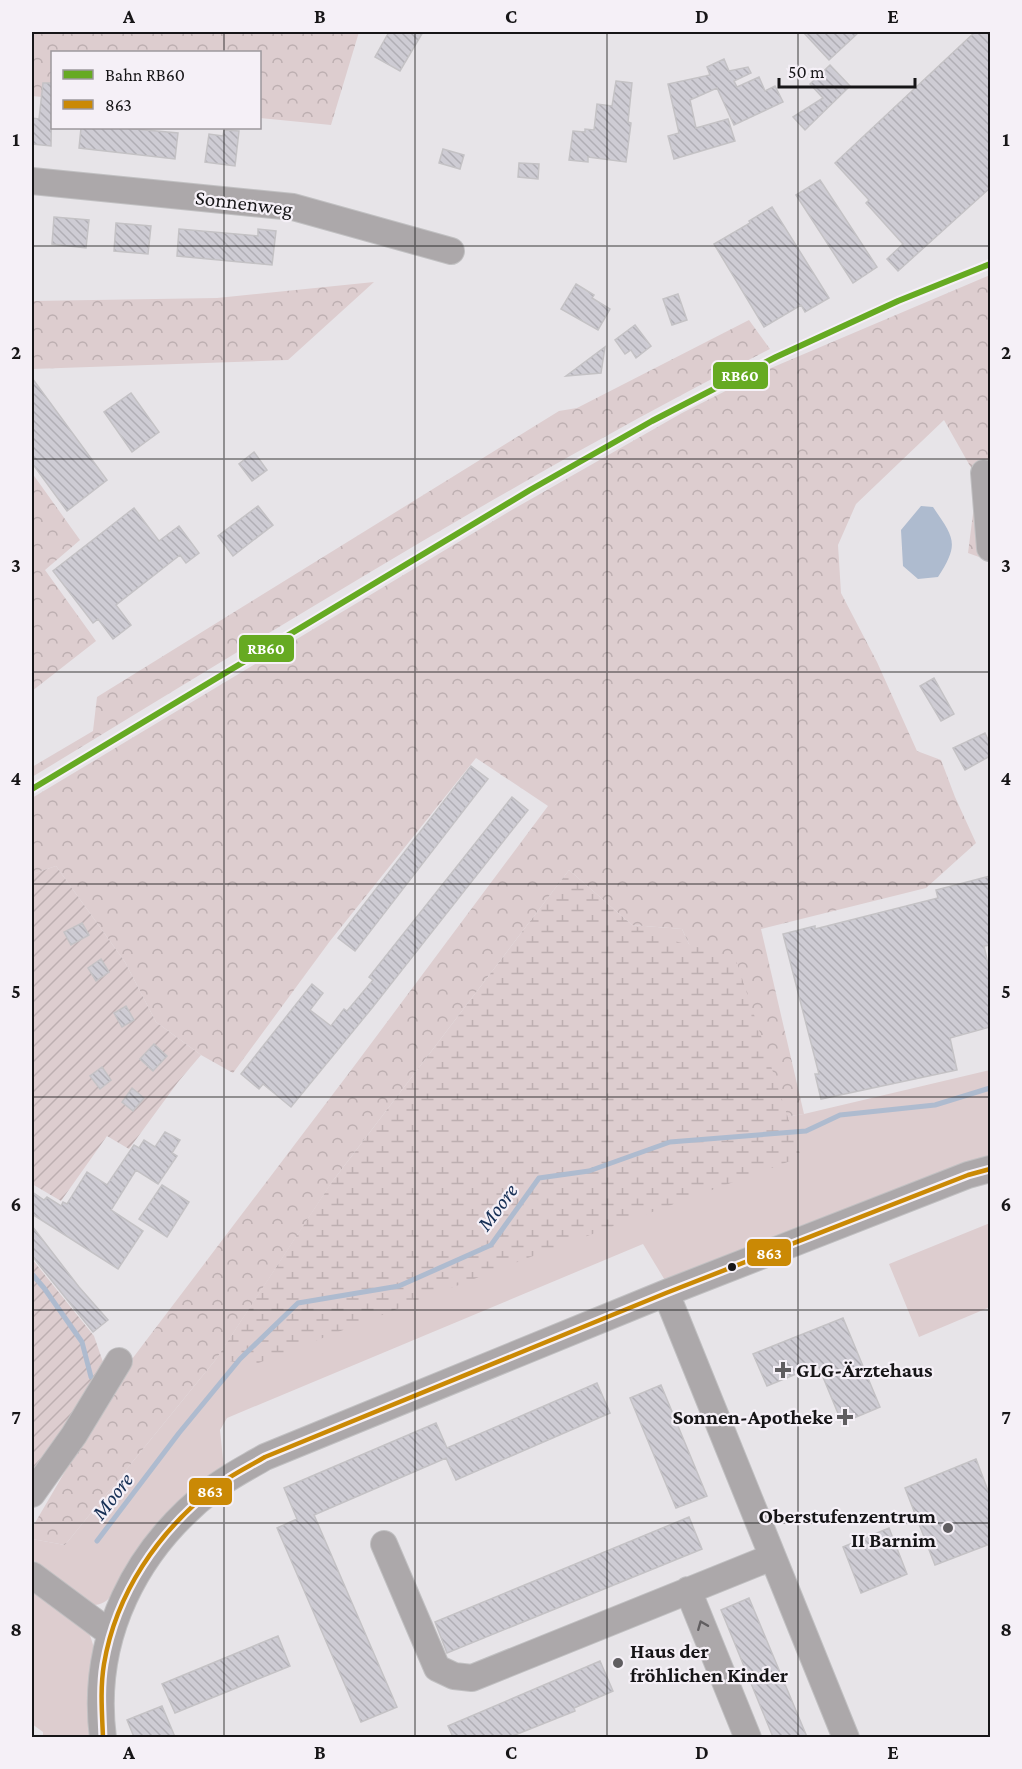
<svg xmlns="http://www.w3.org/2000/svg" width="1022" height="1769" font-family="'Crimson Pro',serif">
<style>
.grass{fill:#ddcdcf}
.forest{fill:url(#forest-crowns)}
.wetland{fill:url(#wetland-marsh)}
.garden{fill:url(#garden-furrows)}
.water{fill:#aebbcf}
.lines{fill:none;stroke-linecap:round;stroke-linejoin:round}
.stream{stroke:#aebbcf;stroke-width:5}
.building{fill:url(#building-back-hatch);stroke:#c4c2c5;stroke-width:1.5}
.minor-casing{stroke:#c1c0c2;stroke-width:28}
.minor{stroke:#aca8aa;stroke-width:26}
.bus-1-casing{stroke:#f5f0f7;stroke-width:9}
.bus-1{stroke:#ca8905;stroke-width:4.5}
.rail-1-casing{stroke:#f5f0f7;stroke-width:10}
.rail-1{stroke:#6a2;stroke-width:6}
.oneway{stroke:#615e60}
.grid{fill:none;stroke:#161517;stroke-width:1.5;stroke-opacity:0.55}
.bus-dot{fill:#161517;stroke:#f5f0f7;stroke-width:2}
.poi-dot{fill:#5f5d60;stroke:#f5f0f7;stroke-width:2}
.labels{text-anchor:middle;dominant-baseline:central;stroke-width:4.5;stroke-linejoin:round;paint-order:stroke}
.street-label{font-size:21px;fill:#161517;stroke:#f5f0f7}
.poi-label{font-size:21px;font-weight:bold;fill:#161517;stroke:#f5f0f7;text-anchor:start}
.water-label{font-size:22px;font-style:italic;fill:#152e54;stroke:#f5f0f7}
.line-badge{stroke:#f5f0f7;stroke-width:2}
.badge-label{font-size:16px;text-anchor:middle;font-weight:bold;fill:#fff}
.neatline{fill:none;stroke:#161517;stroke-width:2}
.grid-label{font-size:20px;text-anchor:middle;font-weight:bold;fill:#161517}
</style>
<defs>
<pattern id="forest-crowns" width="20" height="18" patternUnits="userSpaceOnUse" patternTransform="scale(1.5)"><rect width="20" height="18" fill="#ddcdcf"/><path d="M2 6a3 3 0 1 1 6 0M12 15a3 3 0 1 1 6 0" fill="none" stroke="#bdafb1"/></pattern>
<pattern id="wetland-marsh" width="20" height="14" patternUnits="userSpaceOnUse" patternTransform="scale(1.5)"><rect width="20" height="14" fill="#ddcdcf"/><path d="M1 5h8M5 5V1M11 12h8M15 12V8" fill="none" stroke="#bdafb1"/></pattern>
<pattern id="garden-furrows" width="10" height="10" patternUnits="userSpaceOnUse" patternTransform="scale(1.5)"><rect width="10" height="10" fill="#ddcdcf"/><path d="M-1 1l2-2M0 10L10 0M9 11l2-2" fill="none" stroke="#bdafb1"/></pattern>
<pattern id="building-back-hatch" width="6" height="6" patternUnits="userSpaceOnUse" patternTransform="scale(1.5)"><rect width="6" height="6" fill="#ceccd4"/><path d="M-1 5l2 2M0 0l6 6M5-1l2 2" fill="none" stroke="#b0aeb5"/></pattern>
</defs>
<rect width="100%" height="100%" fill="#e7e4e8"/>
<!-- grass -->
<path class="grass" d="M632,925l50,4 87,190 35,-5 186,-44v90l-324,122 -23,-38 -416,174 -7,12 4,39 -104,112c-7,12 -11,23 -26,24l-62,-46v-20l33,6 152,-187 115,-176z
M990,1223v84l-71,30 -30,-73z
M32,1581l57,51 5,16 -2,18v71h-49v-5l-11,-8z"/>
<!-- forest -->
<path class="forest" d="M32,32h327l-28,93 -71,-7v-66h-208v46l-20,-2z
M990,275v286l-22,-8 7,-55 -1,-25 -30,-53 -88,84 -18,41 3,48 36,69 40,89 24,9 14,37 21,46 -50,45 -165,41 43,185 -35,5 -87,-190 -50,-4 -63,-55 -237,312 -115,176 -152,187 -33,-6v-11l94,-161 229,-302 193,-259 -72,-48 -146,183 -97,132 -32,-18 -45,-33 -31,-60 -69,-96 -24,8v-76l478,-287 172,-98 89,-45z
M374,282l-86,78 -256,9v-68l185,-3z
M749,320l21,29c-254,129 -495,281 -738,428v-10l61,-36 4,-34 462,-286 18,-3z
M32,473l48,67 -35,30 51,71 -64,50z"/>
<!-- wetland -->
<path class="wetland" d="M569,870l63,55 46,17 57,15 66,200 -268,99 -282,110 -34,-8 115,-176z"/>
<!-- garden -->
<path class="garden" d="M56,866l69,96 31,60 45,33 -23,27 -49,67 -22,-13 -46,65 -29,-17v-310z
M32,1259l62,77 10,29 -72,115z"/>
<!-- water -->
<path class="water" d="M921,506l12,1c21,31 27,36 5,70l-20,2 -15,-13 -2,-36z"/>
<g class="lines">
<!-- stream -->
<path class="stream" d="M32,1274l12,14 38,54 9,35
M97,1541l82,-108 61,-74 58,-56 101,-17 92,-41 48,-67 50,-7 81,-29 136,-11 34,-16 95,-10 55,-17"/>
</g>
<!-- building -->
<path class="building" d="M389,32h34l-23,39 -25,-14z
M803,32h56l-30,28z
M975,32h15v156l-92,83 -11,-12 16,-15 -37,-41 3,-3 -34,-37z
M724,59l5,12 19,-4 3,6 -17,8 3,6 22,-10 6,14 10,-5 8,16 -49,23 -17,-37 -27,12 6,28 32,-9 7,22 -61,18 -6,-23 11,-3 -11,-49 42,-9 -3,-8z
M830,65l20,21 -45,44 -12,-13 30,-19 -13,-14z
M616,81l16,2 -4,39 3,1 -5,39 -38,-5v5l-19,-2 4,-29 12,1v-3l9,1 3,-26 15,2z
M43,83h9l-1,63 -19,-2v-26l7,1z
M81,128h43l54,5 -3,26 -96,-11z
M224,130l15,1 -4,35 -30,-4 4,-28 14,2z
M443,149l21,6 -4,14 -21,-6z
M519,163l20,1 -1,15 -20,-2z
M820,180l57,87 -24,16 -57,-88z
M772,207l57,91 -24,14 -4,-7 -37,22 -50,-83 36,-21 -1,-2z
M54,217l35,3 -3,28 -34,-4z
M116,223l35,3 -3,28 -34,-3z
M179,229l79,7v-7l18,2 -4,34 -95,-9z
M576,284l18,11 -2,3 18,11 -12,21 -37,-21z
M678,294l9,26 -15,5 -9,-26z
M635,325l16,21 -15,12 -5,-8 -6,4 -10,-14z
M605,347l-4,26 -35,3z
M32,378l75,102 -40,31 -35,-48z
M131,393l28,39 -27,20 -28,-40z
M254,452l13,18 -15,11 -13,-17z
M258,506l15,19 -40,31 -15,-20z
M134,508l25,33 20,-15 20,27 -13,10 -6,-8 -64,50 15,20 -18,14 -15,-20 -5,4 -40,-52z
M934,678l20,36 -13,7 -21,-35z
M985,733l5,11v12l-25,14 -12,-22z
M471,766l17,13 -133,172 -17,-13z
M512,797l16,13 -156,198 -81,99 -28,-23 -4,5 -18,-15 71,-90 11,9 -13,17 21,16 13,-17 3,2 26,-31 -4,-3z
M990,876v69l-6,1 6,27v54l-40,11 7,32 -136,29 -6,-25h4l-36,-140 32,-8v3l123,-31 -2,-8z
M82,923l7,12 -18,10 -7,-13z
M101,959l8,13 -13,9 -8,-13z
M126,1006l8,14 -12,7 -8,-14z
M154,1044l13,12 -14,15 -13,-12z
M102,1067l9,13 -11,9 -10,-13z
M132,1088l12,10 -11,13 -11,-9z
M165,1132l15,8 -8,13 5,3 -19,28 -22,-14 -25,40 32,21 -25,38 -86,-55v-22l12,8 3,-3 14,9 2,-4 4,2 20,-32 20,13 27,-40 5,3 5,-8 11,7z
M162,1185l27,17 -22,35 -28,-18z
M32,1226l47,61 29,33 -15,12 -61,-76z
M843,1318l37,89 -38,16 -24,-58 -51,21 -14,-32z
M597,1383l13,30 -154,67 -10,-22 -132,57 83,192 -36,15 -84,-194 20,-9 -13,-31 152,-65 11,25z
M661,1385l46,111 -31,12 -46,-110z
M976,1459l14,37v48l-55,21 -30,-77z
M689,1517l13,32 -255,104 -12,-31z
M889,1528l18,46 -46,19 -18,-46z
M749,1598l58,139h-34l-52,-127z
M278,1636l12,30 -115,47 -13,-29z
M600,1661l13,30 -39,17 1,3 -65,26h-57l-5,-11z
M162,1706l13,31h-41l-7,-17z"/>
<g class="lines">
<!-- minor casing -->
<g class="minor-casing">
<path id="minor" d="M32,181l261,26 158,44
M984,473l6,75
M666,1293l180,445
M32,1494l42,-59 45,-74
M384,1544l53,124 17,8 18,2 300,-121
M32,1575l78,58
M688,1590l60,148
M103,1738c-13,-101 33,-190 111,-250 16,-12 34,-21 51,-31l401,-164 302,-118 22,-6"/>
</g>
<!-- minor -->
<use href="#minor" class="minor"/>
<!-- bus-1 casing -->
<g class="bus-1-casing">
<path id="bus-1" d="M103,1738c-1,-25 -3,-50 1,-74 12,-71 54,-132 110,-176 15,-12 34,-21 51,-31l401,-164 302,-118 22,-6"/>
</g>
<!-- bus-1 -->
<use href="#bus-1" class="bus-1"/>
<!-- rail-1 casing -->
<g class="rail-1-casing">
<path id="rail-1" d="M32,789l498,-299 122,-69 124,-64 122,-56 92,-37"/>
</g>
<!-- rail-1 -->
<use href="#rail-1" class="rail-1"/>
</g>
<!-- one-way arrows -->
<defs><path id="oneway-chevron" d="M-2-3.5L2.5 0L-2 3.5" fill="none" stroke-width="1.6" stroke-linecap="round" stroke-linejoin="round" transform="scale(1.5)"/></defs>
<use class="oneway" href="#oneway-chevron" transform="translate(702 1625) rotate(-112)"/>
<!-- grid -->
<path class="grid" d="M224,32v20M415,32v1706M607,32v1706M798,32v1706M224,128v1610M32,246h958M32,459h958M32,672h958M32,884h958M32,1097h958M32,1310h958M32,1523h958"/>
<!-- markers -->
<circle class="bus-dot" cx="732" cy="1267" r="5"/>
<g class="poi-dot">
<path d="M780 1361h6v6h6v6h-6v6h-6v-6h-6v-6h6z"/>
<path d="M842 1408h6v6h6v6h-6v6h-6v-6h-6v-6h6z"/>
<circle cx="948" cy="1528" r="6"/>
<circle cx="618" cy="1663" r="6"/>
</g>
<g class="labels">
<!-- street labels -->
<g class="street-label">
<text transform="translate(244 203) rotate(7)">Sonnenweg</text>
</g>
<!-- poi labels -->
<g class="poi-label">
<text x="796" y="1370">GLG-Ärztehaus</text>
<text x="833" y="1417" text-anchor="end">Sonnen-Apotheke</text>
<text x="936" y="1516" text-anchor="end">Oberstufenzentrum<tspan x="936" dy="24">II Barnim</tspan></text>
<text x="630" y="1651">Haus der<tspan x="630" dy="24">fröhlichen Kinder</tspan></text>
</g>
<!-- water labels -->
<g class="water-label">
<text transform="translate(497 1207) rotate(-53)">Moore</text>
<text transform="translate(112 1496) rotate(-52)">Moore</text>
</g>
</g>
<g class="line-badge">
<rect x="712" y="361" width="57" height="29" rx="6" fill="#6a2"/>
<rect x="238" y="634" width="57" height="29" rx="6" fill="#6a2"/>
<rect x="746" y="1238" width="46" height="29" rx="6" fill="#ca8905"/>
<rect x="188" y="1477" width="45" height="29" rx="6" fill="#ca8905"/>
</g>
<g class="badge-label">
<text x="740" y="381">RB60</text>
<text x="266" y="654">RB60</text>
<text x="769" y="1259">863</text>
<text x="210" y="1497">863</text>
</g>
<!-- border -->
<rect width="1022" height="1769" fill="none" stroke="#f5f0f7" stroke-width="66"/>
<!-- legend -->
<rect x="51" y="51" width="210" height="78" fill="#f5f0f7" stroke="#9c989d" stroke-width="1.5"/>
<rect x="63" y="70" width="30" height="9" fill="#66aa22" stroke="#9c989d" stroke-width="1.5"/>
<text x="105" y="81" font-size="18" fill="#161517">Bahn RB60</text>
<rect x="63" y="100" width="30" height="9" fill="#ca8905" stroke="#9c989d" stroke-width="1.5"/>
<text x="105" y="111" font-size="18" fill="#161517">863</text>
<!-- scale -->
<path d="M779 78v9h136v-9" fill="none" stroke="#161517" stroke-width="3"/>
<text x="788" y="78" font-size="18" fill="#161517" stroke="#f5f0f7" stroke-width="4.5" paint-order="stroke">50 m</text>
<rect x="33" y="33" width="956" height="1703" class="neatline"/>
<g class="grid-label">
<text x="129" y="23">A</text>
<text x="320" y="23">B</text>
<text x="511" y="23">C</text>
<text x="702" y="23">D</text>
<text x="893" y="23">E</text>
<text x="16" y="146">1</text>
<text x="1006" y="146">1</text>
<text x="16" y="359">2</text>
<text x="1006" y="359">2</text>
<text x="16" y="572">3</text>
<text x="1006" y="572">3</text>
<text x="16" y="785">4</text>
<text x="1006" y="785">4</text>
<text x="16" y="998">5</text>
<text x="1006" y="998">5</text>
<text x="16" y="1211">6</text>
<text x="1006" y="1211">6</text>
<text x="16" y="1424">7</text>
<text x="1006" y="1424">7</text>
<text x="16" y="1636">8</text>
<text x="1006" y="1636">8</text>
<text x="129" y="1759">A</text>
<text x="320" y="1759">B</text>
<text x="511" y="1759">C</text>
<text x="702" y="1759">D</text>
<text x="893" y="1759">E</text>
</g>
</svg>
